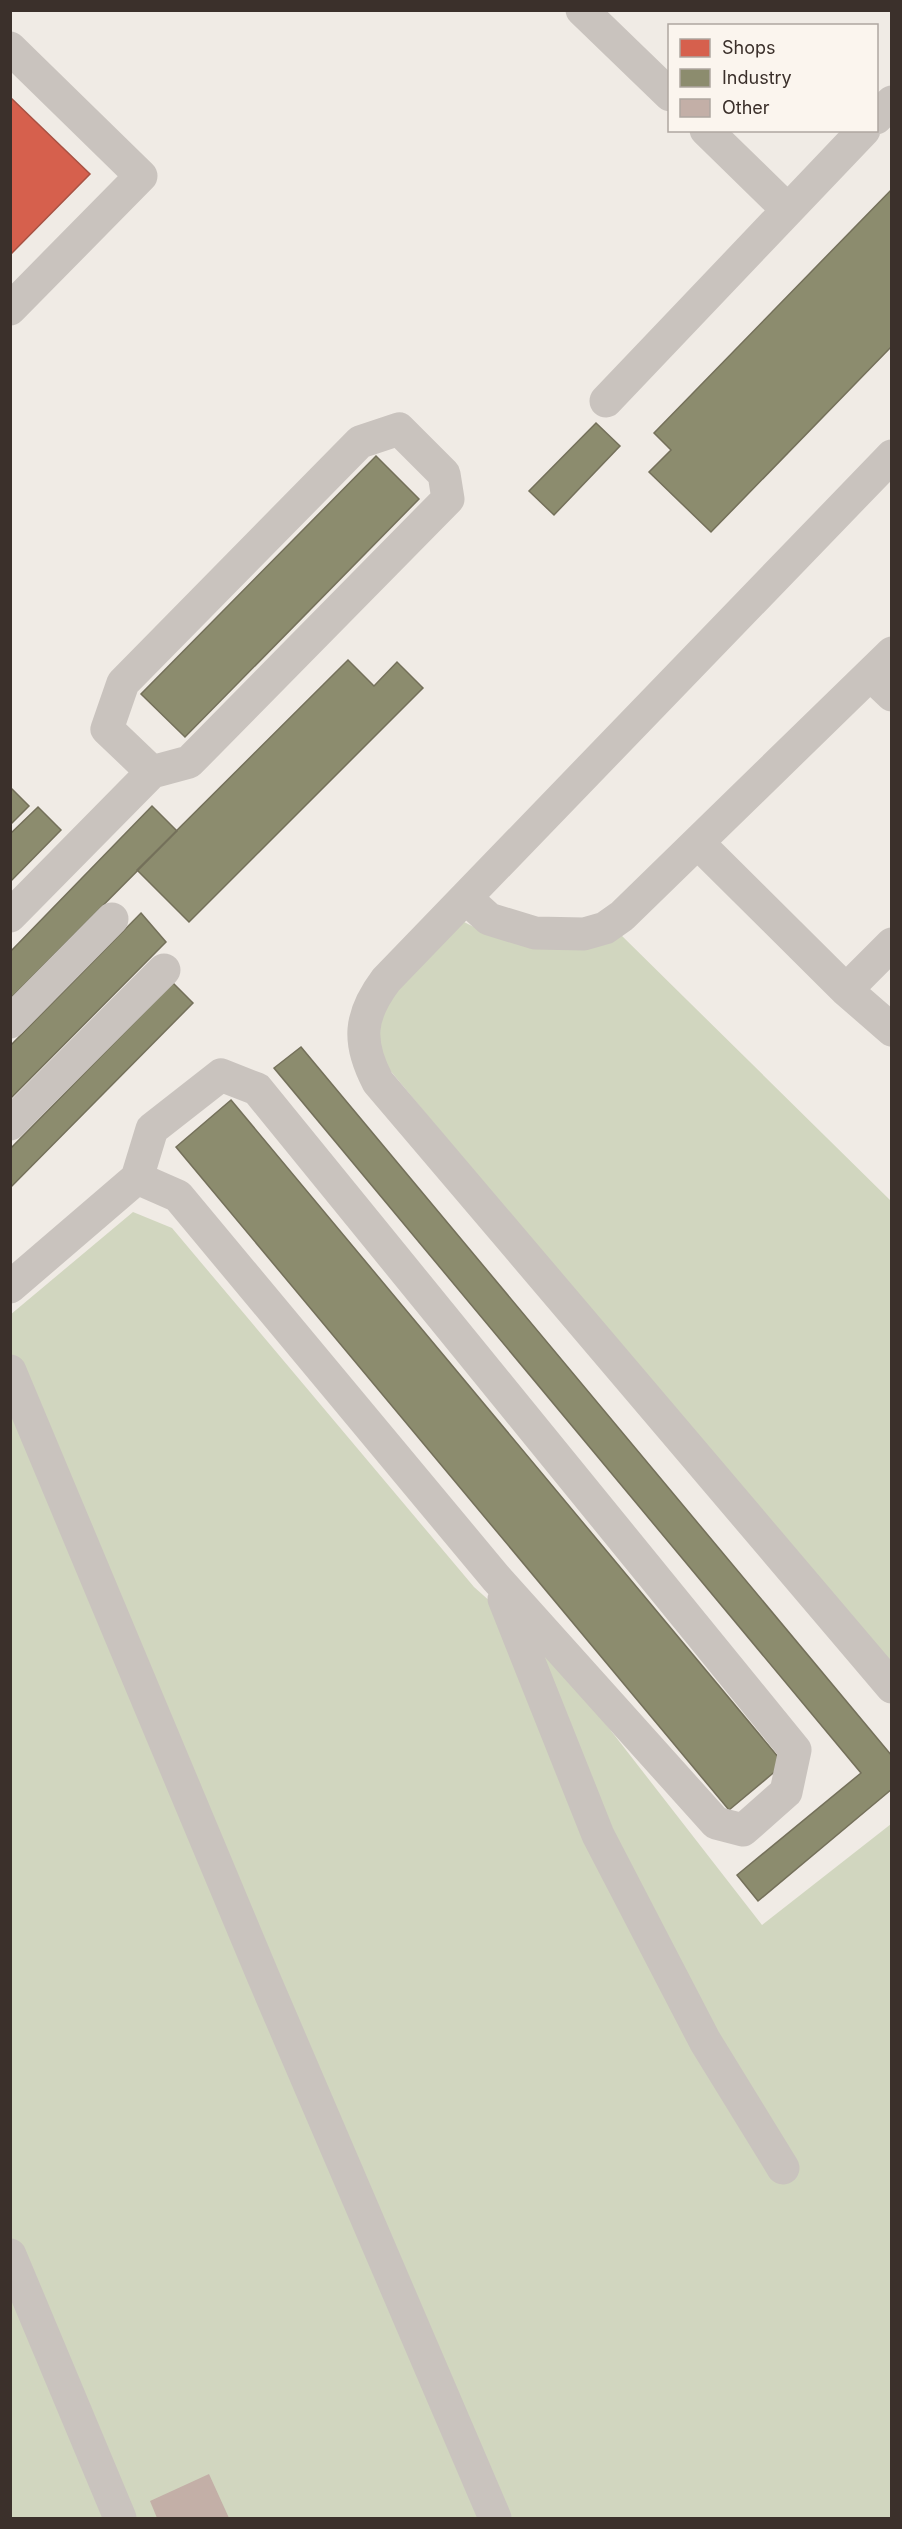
<svg xmlns="http://www.w3.org/2000/svg" width="902" height="2529" font-family="Inter,sans-serif">
<style>
.green{fill:#d1d6bf}
.shops{fill:#d6604d;stroke:#a85243;stroke-width:1.5}
.industry{fill:#8c8c6e;stroke:#74705a;stroke-width:1.5}
.building{fill:#c3afa7}
.lines{fill:none;stroke-linecap:round;stroke-linejoin:round}
.minor{stroke:#c9c3be;stroke-width:33}
</style>
<rect width="100%" height="100%" fill="#f0ebe5"/>
<!-- green -->
<path class="green" d="M458,919l34,17 127,-3 272,268v474l-512,-618v-45z
M133,1212l39,16 302,359 82,73 206,265 129,-101v694h-880l-1,-1203z"/>
<!-- shops -->
<path class="shops" d="M10,97l80,77 -80,81z"/>
<!-- industry -->
<path class="industry" d="M892,189v157l-181,186 -62,-60 22,-22 -17,-17z
M596,423l24,23 -66,69 -25,-24z
M376,456l43,43 -234,238 -44,-43z
M348,660l26,26 23,-24 26,26 -234,234 -52,-52z
M10,787l19,19 -19,19z
M152,806l25,25 -167,168v-47z
M38,807l23,23 -51,52v-48z
M141,913l25,29 -156,157v-53z
M173,983l20,20 -183,185v-39z
M301,1047l591,709v33l-134,112 -21,-26 124,-102 -587,-705z
M231,1100l553,664 -55,46 -553,-663z"/>
<!-- building -->
<path class="building" d="M209,2474l20,44h-72l-7,-17z"/>
<g class="lines">
<!-- minor -->
<path class="minor" d="M582,10l88,85
M10,48l131,128 -131,133
M876,118l16,-16
M706,130l82,80
M606,401l258,-271
M892,456l-506,524c-27,36 -29,62 -8,102l514,605
M871,675l21,20
M698,843l148,147 46,40
M467,899l22,20 46,14 49,1 21,-6 17,-12 270,-263
M10,916l142,-144 37,-10 259,-263 -4,-25 -45,-45 -39,13 -237,241 -16,46 45,43
M846,990l46,-46
M10,1022l102,-103
M10,1124l154,-154
M10,1287l127,-109 15,-49 69,-54 36,14 538,661 -9,42 -43,38 -27,-7 -220,-245 -318,-382 -41,-18
M10,1371l253,605 232,542
M504,1599l94,236 107,206 78,127
M10,2255l110,263"/>
</g>
<!-- border -->
<rect width="902" height="2529" fill="none" stroke="#3b302b" stroke-width="24"/>
<!-- legend -->
<rect x="668" y="24" width="210" height="108" fill="#fbf5ee" stroke="#aea6a0" stroke-width="1.5"/>
<rect x="680" y="39" width="30" height="18" fill="#d6604d" stroke="#aea6a0" stroke-width="1.5"/>
<text x="722" y="54" font-size="18" fill="#3b302b">Shops</text>
<rect x="680" y="69" width="30" height="18" fill="#8c8c6e" stroke="#aea6a0" stroke-width="1.5"/>
<text x="722" y="84" font-size="18" fill="#3b302b">Industry</text>
<rect x="680" y="99" width="30" height="18" fill="#c3afa7" stroke="#aea6a0" stroke-width="1.5"/>
<text x="722" y="114" font-size="18" fill="#3b302b">Other</text>
</svg>
